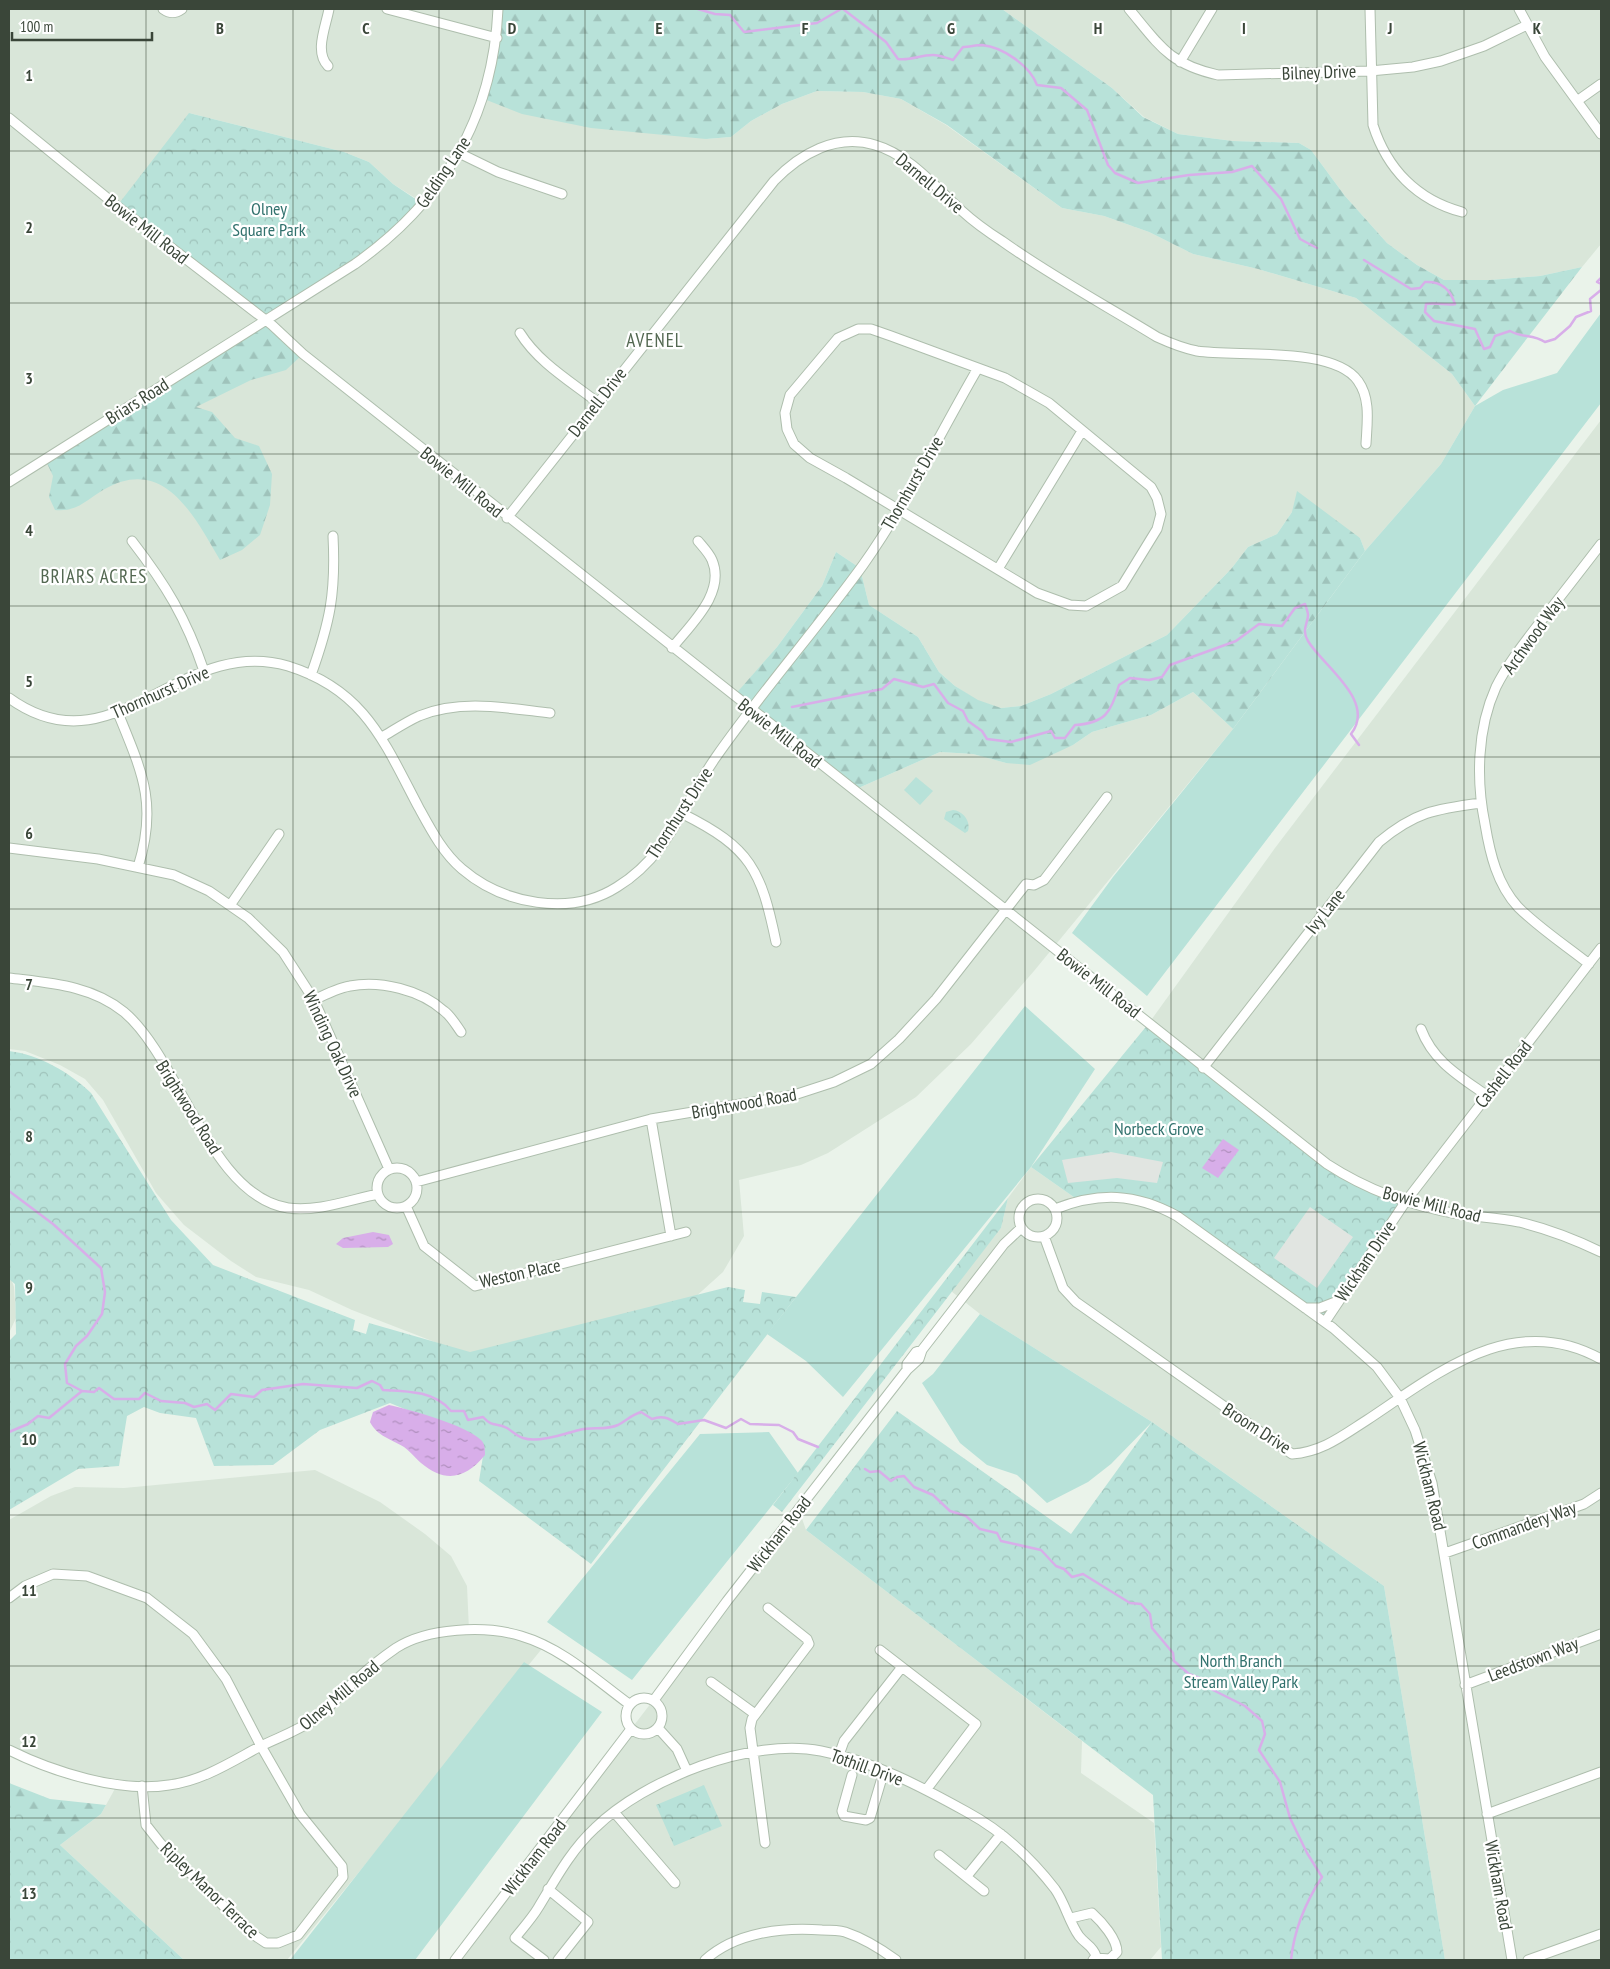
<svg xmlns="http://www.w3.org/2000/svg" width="1610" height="1969" font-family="'PT Sans Narrow',sans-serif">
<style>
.residential{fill:#d9e6d9;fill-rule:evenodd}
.grass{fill:#b8e2d9}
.forest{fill:url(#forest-firs)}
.park{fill:url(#park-crowns)}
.parking{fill:#e1e5e1}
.water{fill:url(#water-ripples)}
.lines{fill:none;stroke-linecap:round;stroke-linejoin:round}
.stream{stroke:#d8aee9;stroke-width:2.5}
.minor-casing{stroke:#aebead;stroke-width:11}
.minor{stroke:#fff;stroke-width:9}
.grid{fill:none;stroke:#3a4639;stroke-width:1;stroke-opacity:0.55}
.labels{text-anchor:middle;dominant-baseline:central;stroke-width:4.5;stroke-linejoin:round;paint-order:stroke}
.street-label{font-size:18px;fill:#3a4639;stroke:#fff}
.park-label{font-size:18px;fill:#32726e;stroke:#fff}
.neighbourhood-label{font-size:19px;letter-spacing:1px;fill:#536851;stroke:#fff}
.grid-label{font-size:16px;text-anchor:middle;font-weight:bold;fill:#3a4639;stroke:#fff;stroke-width:4.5;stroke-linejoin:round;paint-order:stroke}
</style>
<defs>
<pattern id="forest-firs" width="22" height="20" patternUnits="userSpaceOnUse" patternTransform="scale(1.25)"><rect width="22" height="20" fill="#b8e2d9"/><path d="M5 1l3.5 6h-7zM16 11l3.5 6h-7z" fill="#9fc3bb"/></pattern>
<pattern id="park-crowns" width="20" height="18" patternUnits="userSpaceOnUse" patternTransform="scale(1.25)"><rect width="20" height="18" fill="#b8e2d9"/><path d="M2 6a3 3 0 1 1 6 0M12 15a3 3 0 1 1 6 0" fill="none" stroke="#9fc3bb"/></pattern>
<pattern id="water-ripples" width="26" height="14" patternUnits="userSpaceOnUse" patternTransform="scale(1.25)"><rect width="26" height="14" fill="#d8aee9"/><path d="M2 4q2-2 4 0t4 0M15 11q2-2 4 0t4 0" fill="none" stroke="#b08fbe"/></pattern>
</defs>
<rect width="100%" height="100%" fill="#eaf3ea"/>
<!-- residential -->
<path class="residential" d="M9,9h489l208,130 25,-2 20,-16 31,-17 35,-13 46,1 38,7 45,26 116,83 42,8 45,16 44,22 65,15 98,29 96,76 23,32 -34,58 -76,87 -5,-13 -68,-26 -15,22 -29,13 -17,22 -64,66 -116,59 -30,12 -20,2 -23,-7 -23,-15 -16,-14 -21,-35 -49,-32 -9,-37 -24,-16 -14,34 -45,61 -43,50 120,93 86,-38 33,2 33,9 67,-18 19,-13 59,-17 42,-23 40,37 -199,242 -63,73 -55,53 -88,56 -27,12 -62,15 5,56 -21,36 -30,27 -203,55 -32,-3 -106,-41 -43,-20 -53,-13 -25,-16 -47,-36 -28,-32 -53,-93 -18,-21 -25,-14 -35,-14 -16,-2zM189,113l155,39 25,10 24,22 30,19z
M1002,9h599v235l-19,23 -42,9 -50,4h-46l-27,-15 -30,-22 -42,-47 -34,-46 -12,-7 -66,-2 -55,-7 -34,-17 -32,-29z
M1601,420v1540h-156l-61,-374 -232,-164 -172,-108 -29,-23 50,-63 7,-30 23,-31 47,33 272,-21 -201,-156 126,-175z
M9,1273l5,14 2,31 -7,15z
M315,1470l65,32 45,32 26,22 16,30 2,44h19l57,15 -258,315h-103l-124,-115 41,-31 16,-29 -108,-35v-230l42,-24 24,-9 49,1z
M799,1510l7,20 276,211 -1,32 73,50 7,124 -11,13h-696z"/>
<!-- grass -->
<path class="grass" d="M1601,313v90l-454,593 -75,-63 41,-56 120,-148 132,-178 76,-87 34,-58 28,-16 54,-17z
M916,777l17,14 -13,14 -16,-15z
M1025,1006l70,63 -64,98 -188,230 -37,-36 -39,-27z
M980,1314l172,108 -41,42 -23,18 -41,21 -30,-28 -30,-10 -27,-22 -38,-60 11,-9z
M769,1432l29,41 -166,207 -85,-58 153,-188z
M524,1662l78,50 -187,248h-125z"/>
<!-- forest -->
<path class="forest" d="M498,9h504l110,79 31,29 35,17 55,7 66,2 12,7 34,46 42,47 30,22 27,15h46l50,-4 42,-9 -107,139 -23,-32 -96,-76 -98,-29 -65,-15 -44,-22 -45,-16 -42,-8 -115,-83 -46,-26 -38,-7 -46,-1 -35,13 -31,17 -20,16 -25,2 -115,-11 -69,-14 -38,-15z
M264,320l39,34 -17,16 -35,10 -55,27 16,5 23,26 24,8 13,28 -2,31 -10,30 -18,15 -22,10c-26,-44 -56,-106 -117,-70 -18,11 -26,22 -48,20l-6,-13 4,-21 -8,-17z
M1297,491l63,47 5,13 -132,178 -40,-37 -42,23 -59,17 -19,13 -43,20 -24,-2 -33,-9 -33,-2 -86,38 -121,-93 44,-50 45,-61 14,-34 24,16 9,37 49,32 21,35 16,14 23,14 23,8 20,-2 30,-12 116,-59 64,-66 17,-22 29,-13 15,-22z
M9,1783l41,16 56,6 -5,9 -41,31 124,115h-45l-130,-120z"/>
<!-- park -->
<path class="park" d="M189,113l155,39 25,10 24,22 30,20 -45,43 -114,73 -147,-114z
M953,810c10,1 18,11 15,21l-3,2 -21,-14 2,-7z
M1149,1023l178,141 79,37 -81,121 -148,-106 -41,-18 -58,2 -47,-33z
M9,1051c31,4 60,21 82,42l80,127 42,45 142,55 -2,10 13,4 3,-11 101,29 258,-65 17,3 -2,12 17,2 2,-12 34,5 -205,267 -112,-83 4,-25 -8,-18 -85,-35 -70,27 -47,35 -59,1 -18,-48 -36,-5 -16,-6 -17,9 -8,50 -41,3 -69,41v-169l7,-7 -1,-50 -6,-5z
M1008,1198l-7,30 -219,284 -9,-7z
M897,1411l174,123 81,-112 232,164 61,374h-283l-9,-165 -347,-265z
M704,1785l18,41 -48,20 -18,-41z
M9,1797l169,163h-169z"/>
<!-- parking -->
<path class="parking" d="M1111,1152l52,10 -6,21 -40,-5 -49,5 -6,-23z
M1310,1207l43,30 -36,51 -43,-30z"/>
<!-- water -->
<path class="water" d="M1223,1139l16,11 -21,28 -16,-10z
M373,1232l16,3 4,9 -5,3 -45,1 -7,-4 7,-6z
M389,1405c22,5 77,20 92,35 4,4 4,9 4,15 -19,23 -39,29 -64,8 -6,-5 -10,-11 -17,-16 -13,-8 -27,-11 -34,-25l3,-10z"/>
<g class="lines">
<!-- stream -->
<path class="stream" d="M698,9l17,5 15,1 14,17 73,-9 24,-14
M843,9l43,33 12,17c12,2 22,-4 35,-4 7,0 13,3 20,5l10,-13c6,0 13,-2 19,-2 21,2 48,21 55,40l24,3 26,22 21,55 7,8 23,10 51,-8 43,-3 20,-6 29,33 19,40 17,9
M1364,260l47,29 9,-1 5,-6c15,-1 25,6 30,22 -7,2 -18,-2 -29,0l-1,8 9,9 41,8 9,20 6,-2 5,-11 15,-5c12,7 23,3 35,11l10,-3 15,-13 6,-9 15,-6 -1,-12 11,-9v-6l-4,-2 4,-4
M792,707l90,-18 12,-10 29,8 11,-3 14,19 15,8 5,10 14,10 5,8 24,3 40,-11 4,7h10l10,-13c30,-2 36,-12 44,-40l11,-7 19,2 13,-3 8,-12 66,-24 23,-17 23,2 13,-18 10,-4c1,3 3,8 3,11 0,9 -7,14 0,26 14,24 69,60 43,93l8,11
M9,1191l44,33 48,44 4,24 -3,22 -15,22 -11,10 -11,18 2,19 15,8 12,1 5,-4 15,11h25l6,-6 16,8 24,2 9,4 13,-3 8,6 16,-16 23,3 8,-7 41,-6 54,4 15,-7 8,4 3,5c24,1 52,1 68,21h13l4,9 15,-3c10,11 13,5 24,11 5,3 10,8 16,10 15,5 41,-4 56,-8 13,-4 26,1 39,-5 8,-4 13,-10 23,-13l11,7c11,-4 16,-1 26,5l26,-4 22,8 15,-9 9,5 29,1 14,7 5,7 20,8
M9,1432l19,-8 10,-8 11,2 33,-27
M865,1469l5,3 9,-1 12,10 6,-4 7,-1 10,11 19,8 17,16 16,5 14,13 17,4 4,8 40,9 15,16 8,3 8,8 11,-3 47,29 11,1 9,10 2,14 21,25 1,8 15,13 13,5 11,11 32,16 17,15 3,13 -6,16 21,32 10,36 17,35 15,24c-17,26 -28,53 -31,83"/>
<!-- minor casing -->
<g class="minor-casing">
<path id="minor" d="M163,9c7,5 12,5 19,0
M387,9l110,29
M1129,9c31,37 40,55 89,66l152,-4 43,-4 28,-6 43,-15 43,-21
M1370,9l3,116c14,44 44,75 89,87
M1519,9l26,48 56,77
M1180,62l32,-53
M328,66c-14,-14 -2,-40 1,-57
M1577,101l24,-17
M9,118l108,88 155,119 31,29 1024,810c40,26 84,42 131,50 20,3 41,4 61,8 29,7 55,17 82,30
M459,153l39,19 64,22
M858,329h13l20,7 114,42 44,25 102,84 6,11 4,16 -4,15 -35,57 -36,20 -16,-1 -33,-12 -191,-115 -36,-20 -16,-14 -7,-15 -2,-16 5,-18 48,-57z
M520,333c18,29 50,48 77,69
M9,482l346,-218c89,-63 138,-146 143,-255
M507,518l267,-337c26,-27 62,-48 101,-36 35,10 61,43 87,66 12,11 26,21 40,30 49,35 103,64 155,96 13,6 25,11 40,14 40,6 137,-5 161,30 13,18 9,42 8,63
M132,541c34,44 54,77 72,130
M998,569l84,-138
M672,648c19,-24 54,-55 40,-88 -3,-7 -9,-13 -14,-19
M311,675c19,-53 25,-82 22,-139
M9,698c105,76 170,-64 279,-32 77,24 96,76 131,142 12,22 24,45 43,61 41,35 108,48 155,18 52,-32 66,-83 99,-130 46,-66 100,-127 147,-192 44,-62 77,-132 115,-197
M118,713c24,59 40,91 20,154
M382,737c12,-7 24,-15 37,-21 42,-17 87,-8 131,-3
M683,814c68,34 78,56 93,128
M9,848l89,11 76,16 35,16 39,27 35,34 31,48 75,169
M231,904l48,-70
M1589,964c-24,-19 -50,-36 -71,-57 -21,-23 -28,-53 -33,-83 -9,-44 -8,-95 11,-137 12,-24 29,-45 45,-66 20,-25 40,-51 60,-77
M9,978c40,5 82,7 115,34 56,47 86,184 164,196 30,4 61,-8 90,-14
M314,1000c12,-6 24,-12 36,-14 30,-6 71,4 94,25 7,5 12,14 17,21
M1421,1029c12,32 38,47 65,66
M1203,1068l176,-226c36,-30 56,-33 102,-39
M651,1119l20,117
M377 1188a20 20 0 1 1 40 0a20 20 0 1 1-40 0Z
M416,1182l235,-63 143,-24 40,-13 37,-18 28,-25 37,-40 90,-115 8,1 10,-5 63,-83
M1019 1218a19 19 0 1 1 38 0a19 19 0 1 1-38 0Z
M406,1206l18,40 51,40 211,-54
M1055,1209c44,-17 80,-16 122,7l156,112 44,39 23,31 15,32 17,53 80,477
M1044,1236l19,52 13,14 216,152c30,-2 50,-18 75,-34 71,-47 146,-110 234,-61
M1305,1308h15l18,-7
M1325,1322l81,-121 195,-253
M907,1369v-5l9,-12 6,-2
M1445,1553l139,-49 17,-11
M9,1598l16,-12 28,-12 34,2 60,22 46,36 33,45 35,67 39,68 42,52 1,11 -45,58 -20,8h-12l-15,-10 -90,-89 -15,-19 -4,-39
M880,1650l22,17
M711,1682l44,32
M1465,1685l136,-51
M626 1716a18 18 0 1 1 36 0a18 18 0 1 1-36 0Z
M654,1700l73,-99 180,-231 12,-11 3,-9 82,-106 17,-16
M658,1728l19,21 10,22
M9,1750c44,22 111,43 160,35 33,-4 62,-23 90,-38 20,-10 39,-16 57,-29 15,-11 27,-27 41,-39 12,-11 26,-22 39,-31 31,-20 89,-23 125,-12 41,12 74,43 108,68
M839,1755l5,-14 58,-74 74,57 -50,66
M852,1775l-10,36 2,5 22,4 4,-2 14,-47
M614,1812l61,71
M1487,1814l114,-42
M765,1843l-15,-115 2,-9 57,-75 -2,-5 -39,-31
M939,1855l45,36
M967,1876l34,-42
M548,1889l40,33 -30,38
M1071,1918l21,-5c10,9 25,26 25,39l-7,7 -15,-1
M455,1960l176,-231
M544,1960l-29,-22c8,-10 17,-20 23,-30 17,-28 33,-58 57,-80 50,-49 157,-91 226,-77 52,10 101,36 146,61 35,19 64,46 88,77 10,14 14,33 24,47 6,8 14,10 17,20l-3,4
M705,1960c31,-28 78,-33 117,-30 7,0 16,0 23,2 18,6 36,17 51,28
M1528,1960l73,-26"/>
</g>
<!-- minor -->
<use href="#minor" class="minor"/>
</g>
<!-- grid -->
<path class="grid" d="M146,9v1951M293,9v1951M439,9v1951M585,9v1951M732,9v1951M878,9v1951M1025,9v1951M1171,9v1951M1317,9v1951M1464,9v1951M9,151h1592M9,303h1592M9,454h1592M9,606h1592M9,757h1592M9,909h1592M9,1060h1592M9,1212h1592M9,1363h1592M9,1515h1592M9,1666h1592M9,1818h1592"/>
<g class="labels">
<!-- street labels -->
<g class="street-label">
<text transform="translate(1319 72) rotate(-2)">Bilney Drive</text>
<text transform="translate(443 172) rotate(-56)">Gelding Lane</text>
<text transform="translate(930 183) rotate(40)">Darnell Drive</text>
<text transform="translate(147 229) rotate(38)">Bowie Mill Road</text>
<text transform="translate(137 401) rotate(-32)">Briars Road</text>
<text transform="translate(597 402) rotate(-52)">Darnell Drive</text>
<text transform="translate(462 482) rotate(39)">Bowie Mill Road</text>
<text transform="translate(912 483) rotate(-60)">Thornhurst Drive</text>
<text transform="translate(1533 635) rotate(-54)">Archwood Way</text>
<text transform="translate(160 692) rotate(-24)">Thornhurst Drive</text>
<text transform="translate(780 733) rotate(38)">Bowie Mill Road</text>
<text transform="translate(679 813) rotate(-57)">Thornhurst Drive</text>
<text transform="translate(1325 911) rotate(-52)">Ivy Lane</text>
<text transform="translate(1099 983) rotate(38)">Bowie Mill Road</text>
<text transform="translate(333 1044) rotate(65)">Winding Oak Drive</text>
<text transform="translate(1503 1074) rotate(-52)">Cashell Road</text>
<text transform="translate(744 1103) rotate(-10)">Brightwood Road</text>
<text transform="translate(189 1107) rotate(58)">Brightwood Road</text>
<text transform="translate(1432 1204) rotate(14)">Bowie Mill Road</text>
<text transform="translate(1365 1261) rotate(-56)">Wickham Drive</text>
<text transform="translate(520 1273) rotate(-12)">Weston Place</text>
<text transform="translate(1257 1428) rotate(33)">Broom Drive</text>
<text transform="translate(1430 1486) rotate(76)">Wickham Road</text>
<text transform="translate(1524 1525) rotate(-20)">Commandery Way</text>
<text transform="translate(779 1534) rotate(-52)">Wickham Road</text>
<text transform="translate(1533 1659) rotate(-21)">Leedstown Way</text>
<text transform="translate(339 1695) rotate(-40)">Olney Mill Road</text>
<text transform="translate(867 1767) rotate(20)">Tothill Drive</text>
<text transform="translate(534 1857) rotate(-52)">Wickham Road</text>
<text transform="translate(1499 1885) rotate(80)">Wickham Road</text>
<text transform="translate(210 1890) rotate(44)">Ripley Manor Terrace</text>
</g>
<!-- park labels -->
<g class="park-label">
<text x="269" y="208">Olney<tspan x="269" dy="21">Square Park</tspan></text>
<text x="1159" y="1128">Norbeck Grove</text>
<text x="1241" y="1660">North Branch<tspan x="1241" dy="21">Stream Valley Park</tspan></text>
</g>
<!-- neighbourhood labels -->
<g class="neighbourhood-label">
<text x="655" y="340">AVENEL</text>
<text x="94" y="576">BRIARS ACRES</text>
</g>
</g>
<g class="grid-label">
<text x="220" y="34">B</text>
<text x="366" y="34">C</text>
<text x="512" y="34">D</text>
<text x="659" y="34">E</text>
<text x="805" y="34">F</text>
<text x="951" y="34">G</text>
<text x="1098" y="34">H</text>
<text x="1244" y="34">I</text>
<text x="1390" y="34">J</text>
<text x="1537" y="34">K</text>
<text x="29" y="81">1</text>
<text x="29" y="233">2</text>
<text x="29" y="384">3</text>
<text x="29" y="536">4</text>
<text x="29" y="687">5</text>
<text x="29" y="839">6</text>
<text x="29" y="990">7</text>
<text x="29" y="1142">8</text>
<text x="29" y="1293">9</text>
<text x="29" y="1445">10</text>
<text x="29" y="1596">11</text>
<text x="29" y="1747">12</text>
<text x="29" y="1899">13</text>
</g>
<!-- border -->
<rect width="1610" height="1969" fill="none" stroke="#3a4639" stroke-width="20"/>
<!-- scale -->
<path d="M12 32v8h140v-8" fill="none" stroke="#3a4639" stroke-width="2.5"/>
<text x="20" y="32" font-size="15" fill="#3a4639" stroke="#ffffff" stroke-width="4" paint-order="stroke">100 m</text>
</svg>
